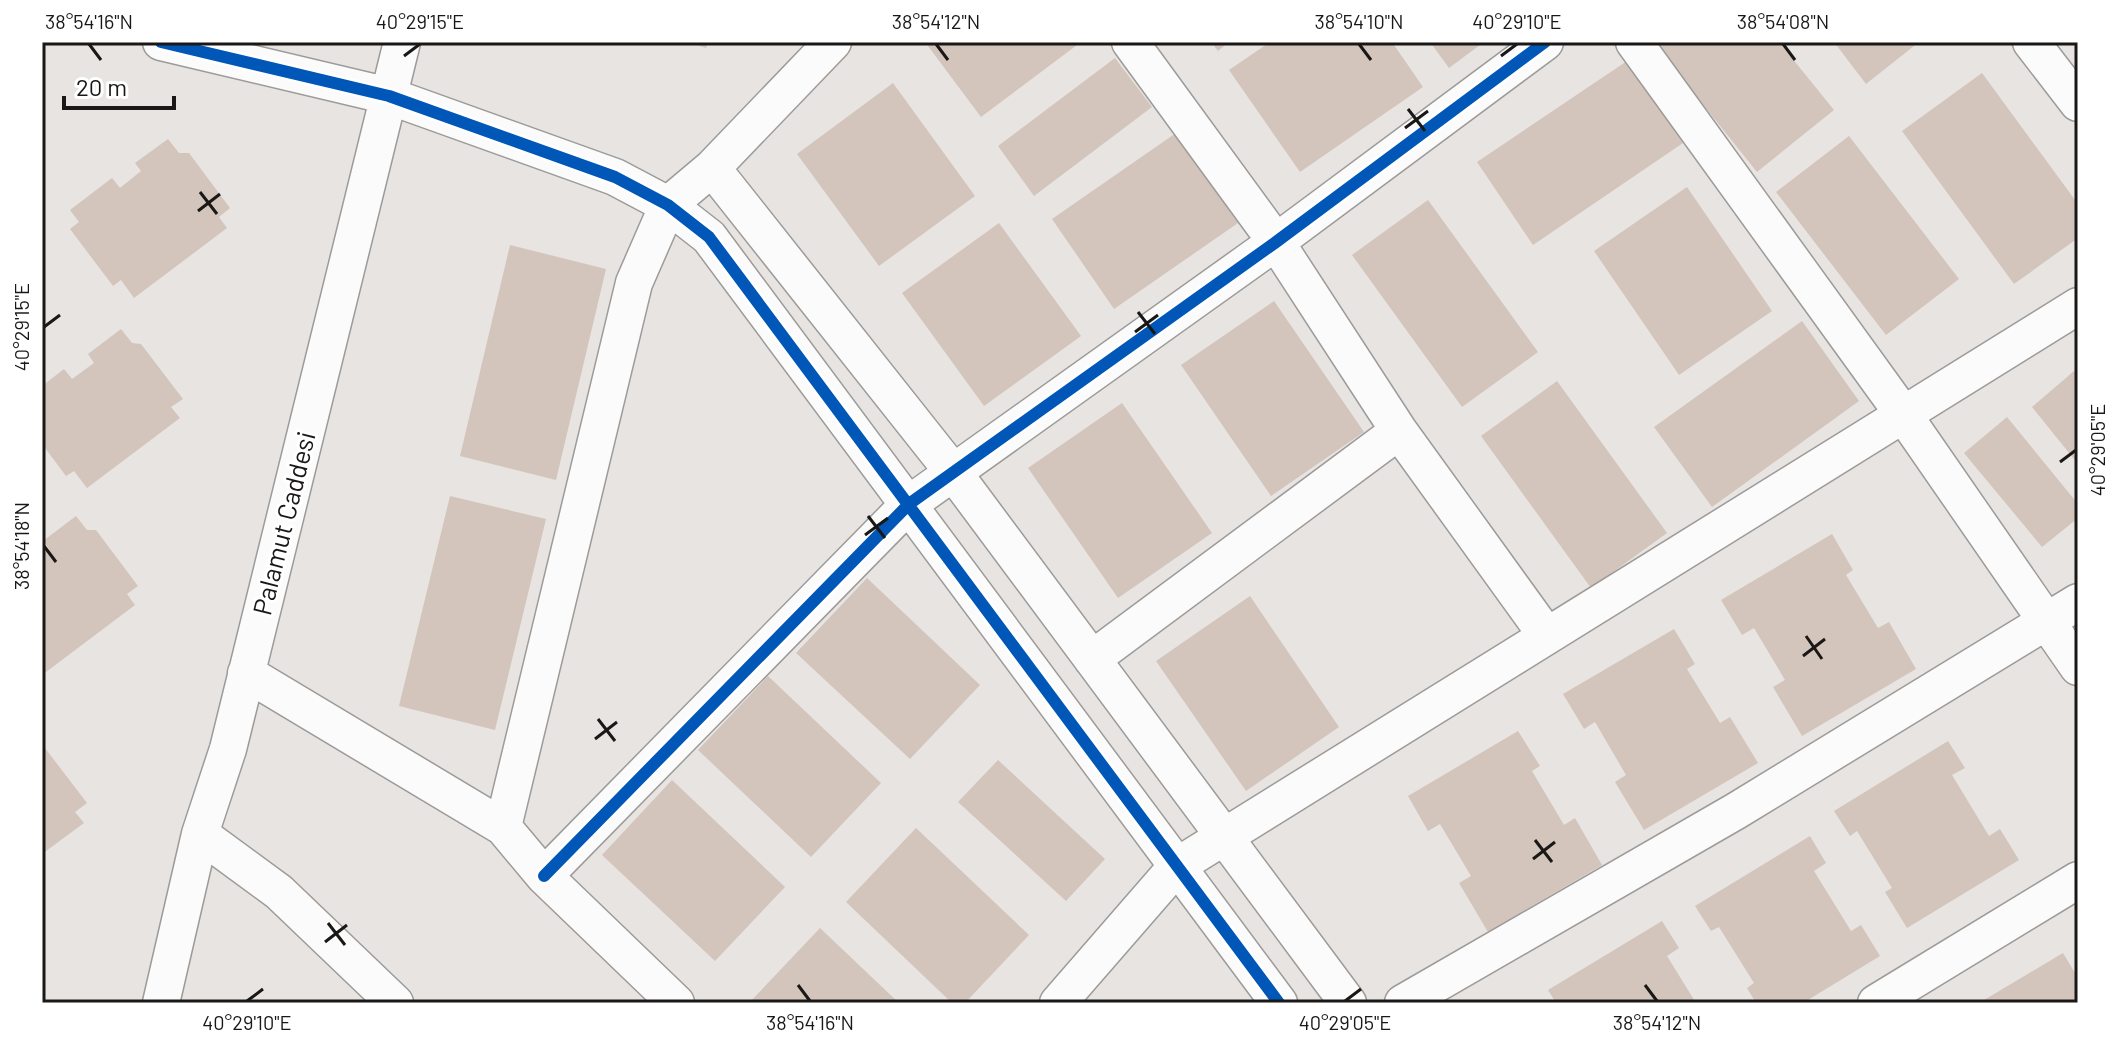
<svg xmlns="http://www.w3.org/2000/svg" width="2120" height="1045" font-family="Barlow,sans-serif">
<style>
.building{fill:#d3c5bb}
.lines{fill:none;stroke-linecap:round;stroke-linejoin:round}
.minor-casing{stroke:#9d9b99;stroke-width:39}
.minor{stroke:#fbfbfb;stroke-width:36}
.cycleway-casing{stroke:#fff;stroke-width:17}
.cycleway{stroke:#0057b8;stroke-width:12}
.ticks{fill:none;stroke:#1a1817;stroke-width:3}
.labels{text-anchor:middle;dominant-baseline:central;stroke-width:6;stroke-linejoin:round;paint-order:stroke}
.street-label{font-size:26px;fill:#1a1817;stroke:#fff}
.neatline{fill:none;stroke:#1a1817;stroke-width:3}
.ticks-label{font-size:20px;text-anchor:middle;fill:#1a1817}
</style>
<rect width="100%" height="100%" fill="#e7e4e2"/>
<!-- building -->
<path class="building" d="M688,42h20l-2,6z
M925,42h156l-100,75z
M1211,42h18l-11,9z
M1270,42h122l31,45 -123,85 -71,-102z
M1430,42h54l-35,26z
M1653,42h126l55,68 -77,62z
M1834,42h85l-53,42z
M1115,58l37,49 -118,89 -36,-50z
M1627,61l56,82 -150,102 -56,-83z
M1982,73l96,131v34l-64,46 -112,-153z
M893,83l82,113 -96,70 -82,-112z
M1176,133l62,90 -124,86 -62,-90z
M1849,136l110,143 -73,56 -110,-143z
M168,139l11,14h10l41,55 -11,9 8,11 -93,70 -13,-18 -8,6 -43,-57 9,-7 -9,-12 42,-32 8,10 21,-17 -6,-8z
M1687,187l85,124 -93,64 -85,-124z
M1428,200l110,152 -76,55 -110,-152z
M999,223l82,113 -97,70 -82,-113z
M510,245l96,24 -50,211 -96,-24z
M1274,301l90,131 -93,64 -90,-131z
M1802,321l57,80 -147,106 -58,-80z
M121,329l11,14 9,1 42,55 -12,8 9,11 -93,70 -13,-17 -8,5 -24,-32v-58l22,-17 8,10 22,-16 -6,-9z
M2074,371l4,5v88l-46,-57z
M1557,381l110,152 -76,55 -110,-152z
M1122,403l90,130 -94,65 -90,-130z
M2007,417l71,87v14l-36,29 -78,-94z
M450,496l96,23 -51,211 -96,-24z
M76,516l11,14h9l42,56 -11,8 8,11 -93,70v-120l7,-6 -6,-8z
M1832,534l21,36 -7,5 32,53 11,-6 27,47 -114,67 -29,-49 12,-7 -31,-52 -12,7 -21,-35z
M867,578l113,107 -70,74 -114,-106z
M1250,596l89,131 -93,64 -90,-130z
M1674,629l21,35 -8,5 33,54 10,-6 28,46 -114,67 -29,-48 11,-7 -31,-53 -11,7 -21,-35z
M768,676l113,107 -70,74 -113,-107z
M1518,731l22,35 -8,5 32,54 11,-7 27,47 -114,67 -29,-49 12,-7 -31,-52 -12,7 -20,-35z
M1948,741l17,27 -13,7 37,61 11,-7 19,31 -112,68 -22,-36 7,-4 -35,-57 -7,5 -16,-25z
M42,748h3l42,55 -12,9 9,11 -42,31z
M998,760l107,99 -39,42 -108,-99z
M672,780l113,107 -70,74 -113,-106z
M916,828l113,107 -64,68h-13l-106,-101z
M1810,836l16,27 -12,8 37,60 10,-6 19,31 -77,47h-47l-9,-15 7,-5 -35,-56 -8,4 -16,-25z
M1662,921l17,27 -12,8 29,47h-140l-8,-13z
M820,928l79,75h-150z
M2063,953l15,25v25h-99z"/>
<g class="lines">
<!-- minor casing -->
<g class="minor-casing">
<path id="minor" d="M161,42l228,54 226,81 53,28 41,32 570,766
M1130,42l146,200 123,189 148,205
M1634,42l269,372 175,253
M2031,42l47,61
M712,168l241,304 395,531
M1092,659l307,-228
M246,673l257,154 41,49 132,127
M503,827l131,-544 34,-78 44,-37 121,-126
M200,834l79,58 116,111
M544,876l365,-372 367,-262 269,-200
M161,1003l39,-169 28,-85 174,-707
M1058,1003l119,-137 901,-560
M1403,1003l333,-192 342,-209
M1876,1003l202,-123"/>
</g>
<!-- minor -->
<use href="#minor" class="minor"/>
<!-- cycleway casing -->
<g class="cycleway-casing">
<path id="cycleway" d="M161,42l228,54 226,81 53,28 41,32 570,766
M544,876l365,-372 367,-262 269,-200"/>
</g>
<!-- cycleway -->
<use href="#cycleway" class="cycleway"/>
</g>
<!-- ticks -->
<path class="ticks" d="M89,44l12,16M936,44l12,16M1359,44l12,16M1783,44l12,16M404,56l16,-12M1501,56l16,-12M1408,109l17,22M1405,128l23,-17M200,192l17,22M198,211l22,-17M1138,312l17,22M44,327l16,-12M1135,332l23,-17M2060,462l16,-12M868,516l17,22M865,535l23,-17M44,546l12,16M1806,636l16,23M1803,656l22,-17M598,719l17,22M595,739l22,-17M1535,840l17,22M1533,859l22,-17M328,923l17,22M325,942l22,-17M798,985l12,16M1645,985l12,16M247,1001l16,-12M1345,1001l16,-12"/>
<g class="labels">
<!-- street labels -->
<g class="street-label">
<text transform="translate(283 523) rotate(-76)">Palamut Caddesi</text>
</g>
</g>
<!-- border -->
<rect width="2120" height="1045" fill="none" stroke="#ffffff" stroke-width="88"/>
<!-- scale -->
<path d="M64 96v12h110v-12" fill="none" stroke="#1a1817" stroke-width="4"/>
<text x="76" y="96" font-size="24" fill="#1a1817" stroke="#ffffff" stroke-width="6" paint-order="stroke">20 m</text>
<rect x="44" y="44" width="2032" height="957" class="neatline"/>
<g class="ticks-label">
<text x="89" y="29">38°54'16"N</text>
<text x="420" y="29">40°29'15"E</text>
<text x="936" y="29">38°54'12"N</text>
<text x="1359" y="29">38°54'10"N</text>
<text x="1517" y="29">40°29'10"E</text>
<text x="1783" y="29">38°54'08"N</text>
<text transform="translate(22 327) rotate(-90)" y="7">40°29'15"E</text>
<text transform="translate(2098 450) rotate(-90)" y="7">40°29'05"E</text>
<text transform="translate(22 546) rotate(-90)" y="7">38°54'18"N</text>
<text x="247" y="1030">40°29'10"E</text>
<text x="810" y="1030">38°54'16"N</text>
<text x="1345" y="1030">40°29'05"E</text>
<text x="1657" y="1030">38°54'12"N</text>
</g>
</svg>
